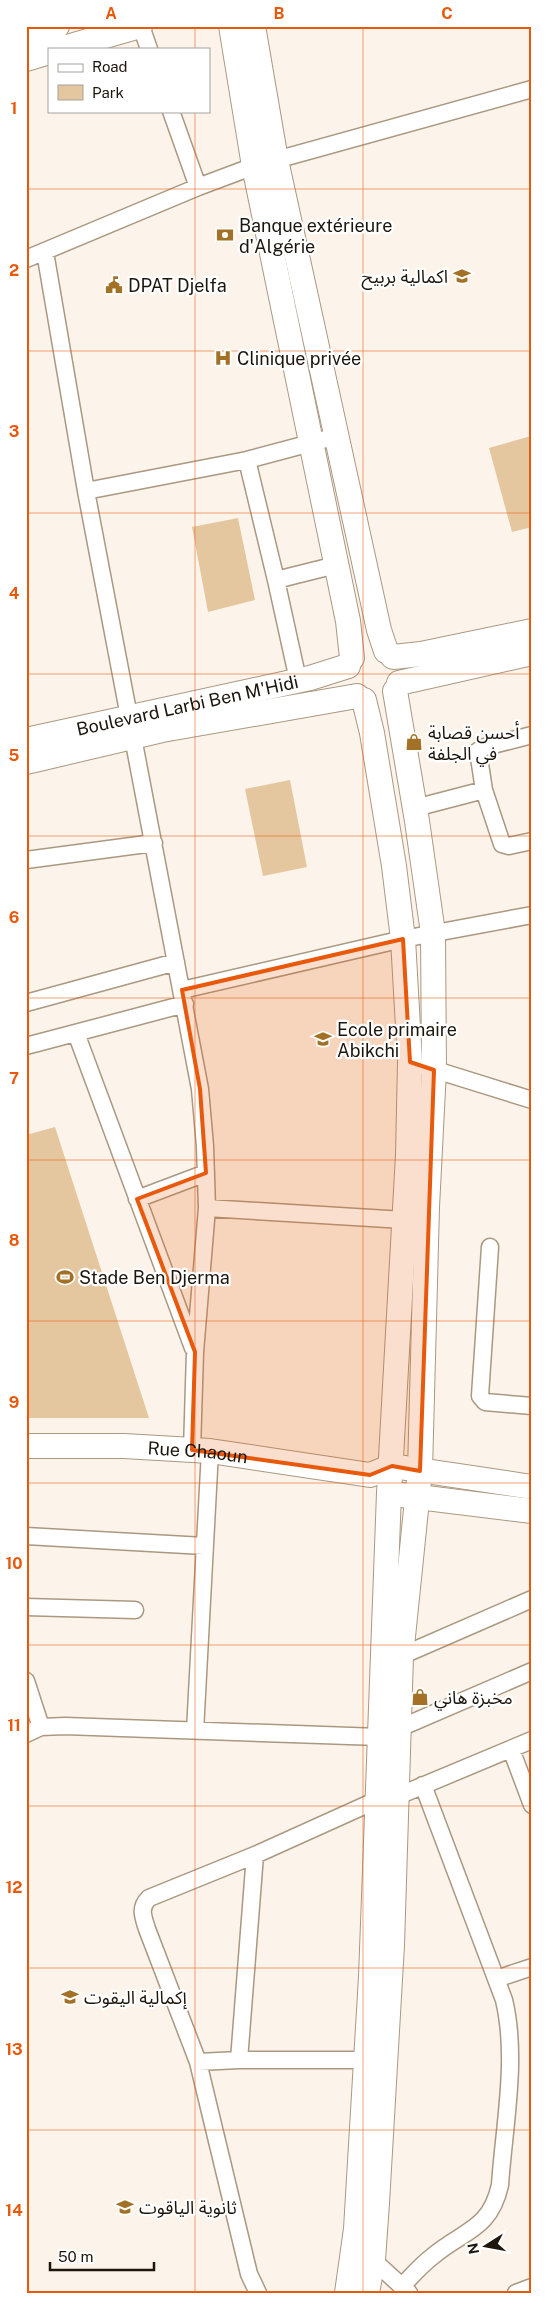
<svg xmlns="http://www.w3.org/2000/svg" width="558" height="2319" font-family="'Public Sans','Noto Sans Arabic',sans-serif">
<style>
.green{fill:#e5c79f}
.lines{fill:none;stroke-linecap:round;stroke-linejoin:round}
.street-casing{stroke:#aa9881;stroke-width:19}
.secondary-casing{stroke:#aa9881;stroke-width:26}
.street{stroke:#fff;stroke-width:16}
.secondary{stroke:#fff;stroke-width:24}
.marked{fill:#e8590c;fill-opacity:0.2;stroke:#e8590c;stroke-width:4;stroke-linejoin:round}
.grid{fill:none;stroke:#e8590c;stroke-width:1;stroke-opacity:0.55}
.labels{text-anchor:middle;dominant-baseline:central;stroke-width:4.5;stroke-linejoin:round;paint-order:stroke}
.poi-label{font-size:18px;fill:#1c160d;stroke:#fff;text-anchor:start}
.street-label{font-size:18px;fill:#1c160d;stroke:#fff}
.neatline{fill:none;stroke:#e8590c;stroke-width:2}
.grid-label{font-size:16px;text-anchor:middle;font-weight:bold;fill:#e8590c}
</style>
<rect width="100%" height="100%" fill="#fcf4ea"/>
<!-- green -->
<path class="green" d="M531,436l1,91 -20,5 -23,-84z
M238,518l17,82 -47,12 -16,-85z
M290,780l17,87 -44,9 -18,-87z
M55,1127l94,291h-123v-283z"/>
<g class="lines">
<!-- street casing -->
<g class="street-casing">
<path id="street" d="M141,26l8,23
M171,111l27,76
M45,252l41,239 114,598 5,57 2,62 -12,144 -3,98
M26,259l172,-72 56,-21 278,-77
M247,460l29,120 60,-15
M86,491l161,-31 90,-24
M276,580l22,100
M484,790l-6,-39 7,-4 47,-12
M415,808l69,-18 18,54 7,2 23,-5
M26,860l128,-17
M182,990l221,-51 129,-24
M26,1003l150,-41
M76,1033l117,315
M26,1046l159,-42
M426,1067l106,33
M137,1199l69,-26
M207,1208l197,12
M490,1247l-10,149 5,6 47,4
M26,1536l178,10
M26,1607l109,3
M401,1656l131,-57
M26,1681l15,46
M195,1731l15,-280
M26,1734l15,-7 24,-1 314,11 153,-66
M511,1749l21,56
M398,1796l134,-56
M496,1979l36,-12
M239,2060h127
M198,2062l41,-2 16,-205
M373,2260l36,33
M402,2286c10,-10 19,-21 31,-30 31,-26 57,-26 67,-71 4,-59 18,-127 4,-185l-81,-215
M258,2293l-9,-19 -51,-212 -51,-133c-4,-13 -8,-21 2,-31l106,-43 122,-55
M516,2293l16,-6"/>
</g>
<!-- secondary casing -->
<g class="secondary-casing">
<g id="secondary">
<path d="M231,26l23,140 94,455 4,37"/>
<path d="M253,26l23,134 103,470 7,21"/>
<path d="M26,36l31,-10"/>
<path d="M60,49l80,-23"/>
<path d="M26,59l23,-7"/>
<path d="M393,657l28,-3 111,-23"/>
<path d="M399,683l133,-30"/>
<path id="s1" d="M26,740l284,-62 38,-12"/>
<path d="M26,762l136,-32 195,-34"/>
<path id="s2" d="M26,1446h98l86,5 160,24 22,-9 140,21"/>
<path d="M402,1495l130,16"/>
<path d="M347,2293l9,-64 15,-252 18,-484 19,-338 2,-93 -7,-123 -9,-73 -22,-133 -8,-33"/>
<path d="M367,2293l6,-33 4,-57 15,-258 9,-289 19,-185 7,-264 7,-137 -1,-137 -16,-112 -22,-130"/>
</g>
</g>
<!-- street -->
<use href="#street" class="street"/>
<!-- secondary -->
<use href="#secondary" class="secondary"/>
</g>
<!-- marked area -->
<path class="marked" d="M403,939l7,123 24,8 -14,401 -28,-5 -22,9 -178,-25 3,-98 -58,-153 69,-26 -6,-84 -18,-99z"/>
<!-- grid -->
<path class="grid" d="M195,26v23M363,26v2267M195,111v2182M26,189h506M26,351h506M26,513h506M26,674h506M26,836h506M26,998h506M26,1160h506M26,1321h506M26,1483h506M26,1645h506M26,1806h506M26,1968h506M26,2130h506"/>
<!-- icons -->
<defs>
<g id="bank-bare" transform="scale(1.35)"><path d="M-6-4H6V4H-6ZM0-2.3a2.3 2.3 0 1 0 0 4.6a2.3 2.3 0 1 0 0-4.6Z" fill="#a27126" stroke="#fff" stroke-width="2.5" paint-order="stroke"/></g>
<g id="school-bare" transform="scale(1.35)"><path d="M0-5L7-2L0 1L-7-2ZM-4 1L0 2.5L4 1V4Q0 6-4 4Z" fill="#a27126" stroke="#fff" stroke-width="2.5" paint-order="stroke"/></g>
<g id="civic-bare" transform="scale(1.35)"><path d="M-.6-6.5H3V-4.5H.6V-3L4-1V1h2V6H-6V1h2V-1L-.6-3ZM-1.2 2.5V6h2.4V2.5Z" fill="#a27126" stroke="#fff" stroke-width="2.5" paint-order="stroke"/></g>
<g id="hospital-bare" transform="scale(1.35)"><path d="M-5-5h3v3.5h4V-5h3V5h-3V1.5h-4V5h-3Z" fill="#a27126" stroke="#fff" stroke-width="2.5" paint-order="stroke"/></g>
<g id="shop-bare" transform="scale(1.35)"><path d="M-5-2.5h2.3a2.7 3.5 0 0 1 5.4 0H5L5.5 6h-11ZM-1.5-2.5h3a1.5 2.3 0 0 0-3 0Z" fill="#a27126" stroke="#fff" stroke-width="2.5" paint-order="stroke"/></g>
<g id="stadium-bare" transform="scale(1.35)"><path d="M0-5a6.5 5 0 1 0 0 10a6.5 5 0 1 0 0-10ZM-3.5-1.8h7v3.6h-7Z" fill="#a27126" stroke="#fff" stroke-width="2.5" paint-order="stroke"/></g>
</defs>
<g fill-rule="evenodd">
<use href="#bank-bare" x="225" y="235"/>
<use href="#school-bare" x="462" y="276"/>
<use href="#civic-bare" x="114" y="285"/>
<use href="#hospital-bare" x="223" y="358"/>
<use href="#shop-bare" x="414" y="742"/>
<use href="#school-bare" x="323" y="1039"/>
<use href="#stadium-bare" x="65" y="1277"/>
<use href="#shop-bare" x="420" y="1697"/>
<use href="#school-bare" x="70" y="1997"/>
<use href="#school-bare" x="125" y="2207"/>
</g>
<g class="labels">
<!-- poi labels -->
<g class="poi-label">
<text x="239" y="225">Banque extérieure<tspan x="239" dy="21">d'Algérie</tspan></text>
<text x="448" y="276" text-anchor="end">اكمالية بربيح</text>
<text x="128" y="285">DPAT Djelfa</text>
<text x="237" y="358">Clinique privée</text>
<text x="428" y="732">أحسن قصابة<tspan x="428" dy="21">في الجلفة</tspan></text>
<text x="337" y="1029">Ecole primaire<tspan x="337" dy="21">Abikchi</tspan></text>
<text x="79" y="1277">Stade Ben Djerma</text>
<text x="434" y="1697">مخبزة هاني</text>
<text x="84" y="1997">إكمالية اليقوت</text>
<text x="139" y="2207">ثانوية الياقوت</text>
</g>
<!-- street labels -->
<g class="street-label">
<text stroke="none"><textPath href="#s1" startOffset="165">Boulevard Larbi Ben M'Hidi</textPath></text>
<text stroke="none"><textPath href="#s2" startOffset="172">Rue Chaoun</textPath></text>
</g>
</g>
<!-- border -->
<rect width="558" height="2319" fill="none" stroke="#ffffff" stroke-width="55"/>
<!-- legend -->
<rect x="48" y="48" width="162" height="65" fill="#ffffff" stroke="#a4a29e"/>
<rect x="58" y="64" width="25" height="8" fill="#ffffff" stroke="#a4a29e"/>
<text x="92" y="72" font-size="15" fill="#1c160d">Road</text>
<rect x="58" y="85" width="25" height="15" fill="#e5c79f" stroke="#a4a29e"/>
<text x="92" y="98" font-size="15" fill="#1c160d">Park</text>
<!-- north arrow -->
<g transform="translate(486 2246) rotate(259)" stroke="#ffffff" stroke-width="4" paint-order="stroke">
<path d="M0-4L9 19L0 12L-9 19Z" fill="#1c160d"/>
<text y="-8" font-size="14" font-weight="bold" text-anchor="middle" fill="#1c160d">N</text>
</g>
<!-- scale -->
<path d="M50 2262v8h104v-8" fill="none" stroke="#1c160d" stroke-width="2.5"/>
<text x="58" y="2262" font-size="15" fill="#1c160d" stroke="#ffffff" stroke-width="4" paint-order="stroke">50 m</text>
<rect x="28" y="28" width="502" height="2264" class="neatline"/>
<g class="grid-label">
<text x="111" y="19">A</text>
<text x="279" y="19">B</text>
<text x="447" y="19">C</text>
<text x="14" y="114">1</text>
<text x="14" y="276">2</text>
<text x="14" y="437">3</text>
<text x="14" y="599">4</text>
<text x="14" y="761">5</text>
<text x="14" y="923">6</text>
<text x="14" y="1084">7</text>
<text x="14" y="1246">8</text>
<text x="14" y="1408">9</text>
<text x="14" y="1569">10</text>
<text x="14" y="1731">11</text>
<text x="14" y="1893">12</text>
<text x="14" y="2055">13</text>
<text x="14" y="2216">14</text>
</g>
</svg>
